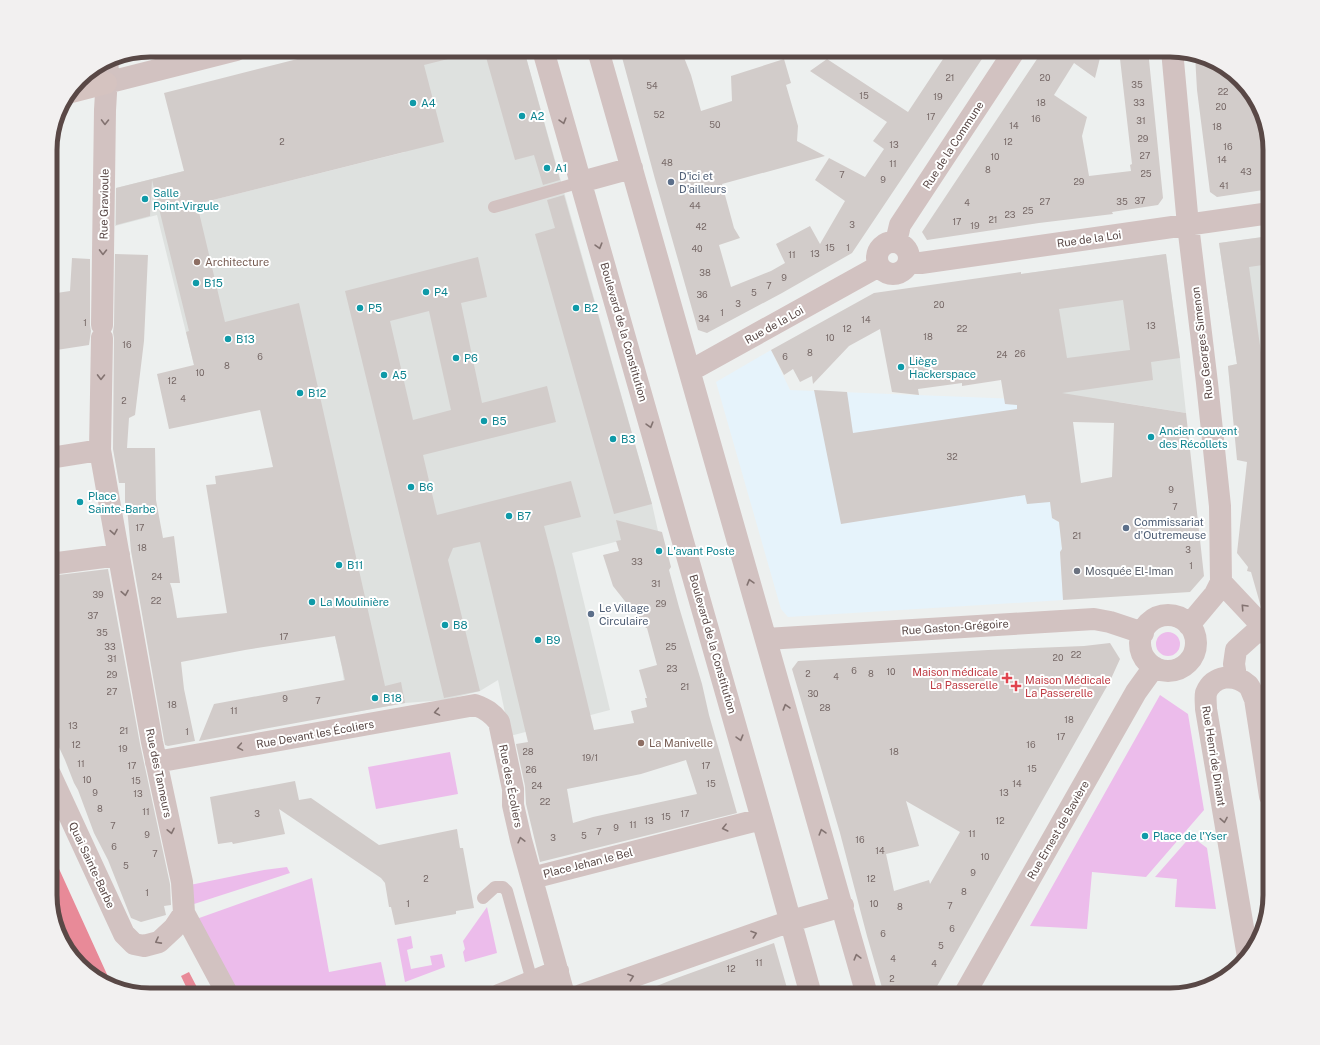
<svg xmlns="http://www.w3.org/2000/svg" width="1320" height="1045" font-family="'Public Sans',sans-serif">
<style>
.commercial{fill:#e6f3fb}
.education{fill:#dee1df}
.green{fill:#ecbceb}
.water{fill:#e88a98}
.building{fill:#d2ccca;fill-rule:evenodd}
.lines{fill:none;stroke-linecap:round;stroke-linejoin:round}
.lane{stroke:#d2c2c1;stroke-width:12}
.street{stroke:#d2c2c1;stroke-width:22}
.secondary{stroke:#d5c3c0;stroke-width:22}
.oneway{stroke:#837371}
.culture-dot{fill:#0f9aa8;stroke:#fff;stroke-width:1.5}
.service-dot{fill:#5c6f8a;stroke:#fff;stroke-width:1.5}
.education-dot{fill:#8d6e63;stroke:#fff;stroke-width:1.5}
.worship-dot{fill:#6b7280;stroke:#fff;stroke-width:1.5}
.health-dot{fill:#e0444e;stroke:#fff;stroke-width:1.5}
.labels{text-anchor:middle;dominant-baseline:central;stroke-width:4;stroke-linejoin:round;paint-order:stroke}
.number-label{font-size:9px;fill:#776967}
.culture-label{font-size:11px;fill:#0d838f;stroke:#fff;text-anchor:start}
.street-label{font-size:11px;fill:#594846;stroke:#fff}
.service-label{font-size:11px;fill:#4e5e75;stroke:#fff;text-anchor:start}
.education-label{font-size:11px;fill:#785e54;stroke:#fff;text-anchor:start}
.worship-label{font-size:11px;fill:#5b616d;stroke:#fff;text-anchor:start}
.health-label{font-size:11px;fill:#be3a42;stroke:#fff;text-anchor:end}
.rim{fill:none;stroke:#594846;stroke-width:5}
</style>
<rect width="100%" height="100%" fill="#edf0ef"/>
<!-- commercial -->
<path class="commercial" d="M771,350l19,40 280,11 11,82 -29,35 7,4 3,27 -2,3 3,48 -275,17 -7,-8 -65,-227z"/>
<!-- education -->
<path class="education" d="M379,50h145l128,454 6,27 -86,22 38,157 -100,26 -12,-56 -18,11 -35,9 -40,3 -56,10 -7,-45 -64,-287 -84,-16 -37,-150 -42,11 1,-38 68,-17 9,34 212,-53z
M1270,236v158l-40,-6 -2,-22 9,-2 -18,-121z
M1166,254l14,104 6,55 -67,-11 -81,-2 -17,-126z"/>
<!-- green -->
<path class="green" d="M1156 644a12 12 0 1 1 24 0a12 12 0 1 1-24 0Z
M1160,695l28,19 16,96 -58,67 -54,-5 -5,57 -57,-3z
M450,752l8,42 -82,15 -8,-42z
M1191,836l16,12 9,61 -41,-2 2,-28 -22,-2z
M287,867l3,6 -96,31 -4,-19 74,-15z
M312,878l17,94 52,-10 7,33h-160l-40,-73z
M487,907l10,46 -32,9 -2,-10 2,-3 -2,-8z
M411,936l2,12 -6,2 4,19 21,-4 -2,-9 12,-2 3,13 -40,15 -8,-43z"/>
<!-- water -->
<path class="water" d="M50,849l60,132 4,7 -30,-18 -24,-31 -10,-38z
M189,972l12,23h-11l-9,-19z"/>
<!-- building -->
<path class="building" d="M333,50h126l1,6 -36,9 20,77 -247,62 28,118 74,-19 86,383 16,-4 4,21 -206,38 15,-37 131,-24 -10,-44 -90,14 -64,12 3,27 11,52 -27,5 -3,-1 -1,-5 -33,-189 -4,-44h-2v-24h-6l-6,-34 1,-111 -1,-6 1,-7 1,-71 33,1 -4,86 -9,74 -6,3 -2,30h28l1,52 7,38 11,-2 6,47h-10l2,6 5,29 50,-5 -21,-128 10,-1 -1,-8 58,-9 -13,-57 -91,19 -12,-55 37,-9 -8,-33 3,-1 -37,-151 -2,36 -34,9v-37l68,-17 -20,-78z
M484,50h40l36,130 -17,5 -9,-30 -19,5z
M620,50h47l2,8 14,-3 8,20 10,36 31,-10 -1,-25 53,-17 7,24 -5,2 12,41 -1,15 28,15 -103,28 12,44 6,10 -21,7 12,42 40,-16 14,-8 -9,-19 34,-18 10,18 25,-43 -30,-21 14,-22 36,19 19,-28 -11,-8 14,-19 -77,-51 17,-12 81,53 41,-62h39l-136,203 -70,40 -75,40 -9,-3 -43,-151z
M1043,50h59l-7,28 -21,-15 -20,32 33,22 -5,19 7,40 42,-5 -1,-6 2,-1 -13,-114h29l15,148 -5,7 -46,7 1,2 -74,9 -112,17 -5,-8z
M1195,55l13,3 28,17 24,31 10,44v39l-53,8 -7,-5 -13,-102z
M564,195l88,309 -38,10 -79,-280 20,-6 -8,-28z
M1270,236v28l-21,3 13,93 8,-1v257l-9,-9 -10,-35 -4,-1 1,-4 -11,-14 10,-91 -10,-2 -9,-94 9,-2 -18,-121z
M1166,254l14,104 -29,4 2,18 -91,13 124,20 18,163 -14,16 -127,8 -3,-48 2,-3 -3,-27 -7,-4 -2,-16 -23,2 -2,-9 -184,29 -27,-134 33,2 6,41 164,-24v-4l-12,-1 -4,-24 -39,6v-3l-44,6 1,6 -27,-3 -12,-63 -31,17 -36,38 -1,-8 -12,6 -7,-13 -9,6 -13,-25 103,-57 147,-21v2zM1123,300l7,50 -63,8 -8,-49zM1073,422l41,1 -2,54 -31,6z
M478,257l9,40 -26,6 21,100 65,-17 9,36 -133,33 14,60 134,-34 10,36 -37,9 11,42 39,162 40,-7 -3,-12 16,-4 -2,-9h2l-8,-28 18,-5 -10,-37h-1l-33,-42 -10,-31 16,-4 -3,-10 5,-1 -5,-20 46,12 9,35 -2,3 10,37 23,77 7,31 28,98 -197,49 -14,-58 -1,-18 -9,-42 12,-2 -48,-200 -27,6 -5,12 32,131 -36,7 -99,-407zM429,311l22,99 -38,10 -23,-99zM686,760l11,34 -104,23 -20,6 -6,-34 74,-15z
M72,258l18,1v66l1,6 -2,14 -39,6v-57l20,-3z
M108,569l32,175 30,140 1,21 -7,1 2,9 -25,7 -10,-4 -23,-58 -14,-27 -16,-43 -4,-7 -9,-23 -15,-32v-106l7,-1 -5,-31h-2v-14z
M1110,643l10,16 -10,22 -178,314h-45l-4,-4 -16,-55 -27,-103 -48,-164 6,-8 190,-11 96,-4zM906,801l54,31 -30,52 -1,-4 -35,11 -8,-37 33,-8z
M295,781l4,19 12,-2 68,47 78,-16 3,19h3l11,60 -18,3v3l-61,11 -4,-18h-2l-4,-24 -4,-5 -102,-69 6,25 -52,10 -1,-2 -14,2 -8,-47z
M774,943l15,52h-152v-1l37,-15z"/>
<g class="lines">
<!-- lane -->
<path class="lane" d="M494,207l87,-25
M483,898l12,-11h8l4,4 25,90"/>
<!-- street -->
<path class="street" d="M543,50l219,769 49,176
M598,50l269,945
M1172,50l16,175 19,158 13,123 1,76 -6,12 -26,31
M106,83l130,-33
M581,182l51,-14
M877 258a16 16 0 1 1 32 0a16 16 0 1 1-32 0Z
M896,242l4,-17 115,-175
M909,262l12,1 349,-50
M102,325l3,-215 3,-50
M690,371l189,-105
M50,458l50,-8
M50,564l69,-9
M1221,582l47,50
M1140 643a28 28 0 1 1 56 0a28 28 0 1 1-56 0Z
M766,639l328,-20 16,3 33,11
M1236,677l-2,-13 2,-14 20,-18 14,1
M156,762l319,-57c11,4 17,8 24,17l14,67v16l8,35 43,155
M50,774l74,160 10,10 10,2 15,-4 15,-14 10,-15 -2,-31 -30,-140 -52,-292 2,-112
M532,878l230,-59
M184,913l44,82
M1248,957l-42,-248c0,-5 -1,-11 0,-16 7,-18 28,-20 42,-8 3,3 5,10 7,14l15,97
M499,995l59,-24
M581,995l210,-74 52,-15
M964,995l172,-303 18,-25"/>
<!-- secondary -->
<path class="secondary" d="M71,92l35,-9"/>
</g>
<!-- one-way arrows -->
<defs><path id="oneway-chevron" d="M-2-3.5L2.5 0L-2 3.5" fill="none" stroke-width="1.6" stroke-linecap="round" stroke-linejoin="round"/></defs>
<g class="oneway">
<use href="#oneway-chevron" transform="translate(563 121) rotate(74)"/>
<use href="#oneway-chevron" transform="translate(105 122) rotate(91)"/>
<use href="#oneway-chevron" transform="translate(599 246) rotate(74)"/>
<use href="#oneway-chevron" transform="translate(103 252) rotate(91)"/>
<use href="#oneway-chevron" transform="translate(101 377) rotate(91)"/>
<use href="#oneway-chevron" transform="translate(650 425) rotate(74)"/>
<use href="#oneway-chevron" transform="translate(114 532) rotate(80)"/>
<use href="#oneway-chevron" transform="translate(750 582) rotate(-106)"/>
<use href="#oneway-chevron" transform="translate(125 593) rotate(80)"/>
<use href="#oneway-chevron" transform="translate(1244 607) rotate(-133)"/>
<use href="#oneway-chevron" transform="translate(786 707) rotate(-106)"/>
<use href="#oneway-chevron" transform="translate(437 712) rotate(170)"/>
<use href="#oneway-chevron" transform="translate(740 738) rotate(74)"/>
<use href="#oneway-chevron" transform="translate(240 747) rotate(170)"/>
<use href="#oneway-chevron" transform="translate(1224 820) rotate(80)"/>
<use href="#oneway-chevron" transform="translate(725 828) rotate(166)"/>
<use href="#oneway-chevron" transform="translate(171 831) rotate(78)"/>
<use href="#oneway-chevron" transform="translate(822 832) rotate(-106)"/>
<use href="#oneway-chevron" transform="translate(521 840) rotate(-104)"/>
<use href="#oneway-chevron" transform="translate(754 934) rotate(-19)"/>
<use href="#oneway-chevron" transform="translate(158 941) rotate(152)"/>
<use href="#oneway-chevron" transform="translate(857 957) rotate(-105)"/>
<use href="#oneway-chevron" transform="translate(631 977) rotate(-19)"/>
</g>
<!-- markers -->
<g class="culture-dot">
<circle cx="413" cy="103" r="4"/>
<circle cx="522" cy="116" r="4"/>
<circle cx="547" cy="168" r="4"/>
<circle cx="145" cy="199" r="4"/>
<circle cx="196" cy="283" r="4"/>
<circle cx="426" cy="292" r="4"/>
<circle cx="360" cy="308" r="4"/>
<circle cx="576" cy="308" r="4"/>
<circle cx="228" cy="339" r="4"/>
<circle cx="456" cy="358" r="4"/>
<circle cx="901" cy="367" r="4"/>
<circle cx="384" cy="375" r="4"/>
<circle cx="300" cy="393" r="4"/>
<circle cx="484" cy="421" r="4"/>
<circle cx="1151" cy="437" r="4"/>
<circle cx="613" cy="439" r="4"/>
<circle cx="411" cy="487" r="4"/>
<circle cx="80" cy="502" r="4"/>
<circle cx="509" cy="516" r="4"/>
<circle cx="659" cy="551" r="4"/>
<circle cx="339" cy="565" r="4"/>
<circle cx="312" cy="602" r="4"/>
<circle cx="445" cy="625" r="4"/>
<circle cx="538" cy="640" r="4"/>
<circle cx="375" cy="698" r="4"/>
<circle cx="1145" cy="836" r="4"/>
</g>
<g class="service-dot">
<circle cx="671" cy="182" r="4"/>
<circle cx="1126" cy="528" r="4"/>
<circle cx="591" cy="614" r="4"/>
</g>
<g class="education-dot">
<circle cx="197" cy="262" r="4"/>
<circle cx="641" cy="743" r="4"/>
</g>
<circle class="worship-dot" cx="1077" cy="571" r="4"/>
<g class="health-dot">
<path d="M1005 672h4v4h4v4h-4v4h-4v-4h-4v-4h4z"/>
<path d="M1014 680h4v4h4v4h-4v4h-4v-4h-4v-4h4z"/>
</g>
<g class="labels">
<!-- number labels -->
<g class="number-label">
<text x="950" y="77">21</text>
<text x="1045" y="77">20</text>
<text x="1137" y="84">35</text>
<text x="652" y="85">54</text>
<text x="1223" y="91">22</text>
<text x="864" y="95">15</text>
<text x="938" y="96">19</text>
<text x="1041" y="102">18</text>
<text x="1139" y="102">33</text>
<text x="1221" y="106">20</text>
<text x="659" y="114">52</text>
<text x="931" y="116">17</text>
<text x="1036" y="118">16</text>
<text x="1141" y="120">31</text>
<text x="715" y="124">50</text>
<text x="1014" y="125">14</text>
<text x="1217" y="126">18</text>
<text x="1143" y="138">29</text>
<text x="282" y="141">2</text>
<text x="1008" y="141">12</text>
<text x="894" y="144">13</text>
<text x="1228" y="146">16</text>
<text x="1145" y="155">27</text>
<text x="995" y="156">10</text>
<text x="1222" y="159">14</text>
<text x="667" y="162">48</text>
<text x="893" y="163">11</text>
<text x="988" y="169">8</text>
<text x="1246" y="171">43</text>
<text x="1146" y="173">25</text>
<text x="842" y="174">7</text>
<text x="883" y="179">9</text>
<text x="1079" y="181">29</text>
<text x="1224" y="185">41</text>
<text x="1140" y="200">37</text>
<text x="1045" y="201">27</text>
<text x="1122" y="201">35</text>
<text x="967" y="202">4</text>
<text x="695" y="205">44</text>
<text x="1028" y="210">25</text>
<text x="1010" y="214">23</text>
<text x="993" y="219">21</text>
<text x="957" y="221">17</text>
<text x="852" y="224">3</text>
<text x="975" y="225">19</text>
<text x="701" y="226">42</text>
<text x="830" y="247">15</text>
<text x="848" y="247">1</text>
<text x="697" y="248">40</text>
<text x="815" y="253">13</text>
<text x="792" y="254">11</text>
<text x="705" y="272">38</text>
<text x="784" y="277">9</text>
<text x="769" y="285">7</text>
<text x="754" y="292">5</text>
<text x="702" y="294">36</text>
<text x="738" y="303">3</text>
<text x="939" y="304">20</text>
<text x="722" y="312">1</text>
<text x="704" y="318">34</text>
<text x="866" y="319">14</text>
<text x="85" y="322">1</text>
<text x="1151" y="325">13</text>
<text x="847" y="328">12</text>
<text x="962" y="328">22</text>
<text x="928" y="336">18</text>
<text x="830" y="337">10</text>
<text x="127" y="344">16</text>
<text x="810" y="352">8</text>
<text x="1020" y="353">26</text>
<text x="1002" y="354">24</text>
<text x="260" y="356">6</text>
<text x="785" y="356">6</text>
<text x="227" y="365">8</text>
<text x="200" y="372">10</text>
<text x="172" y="380">12</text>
<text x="183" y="398">4</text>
<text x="124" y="400">2</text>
<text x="952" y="456">32</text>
<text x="1171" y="489">9</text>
<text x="1175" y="506">7</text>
<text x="140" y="527">17</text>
<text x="1077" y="535">21</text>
<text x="142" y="547">18</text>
<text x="1188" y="549">3</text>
<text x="637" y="561">33</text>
<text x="1191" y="565">1</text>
<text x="157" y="576">24</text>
<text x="656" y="583">31</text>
<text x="98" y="594">39</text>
<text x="156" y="600">22</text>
<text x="661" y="603">29</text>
<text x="93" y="615">37</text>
<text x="102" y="632">35</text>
<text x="284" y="636">17</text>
<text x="110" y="646">33</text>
<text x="671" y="646">25</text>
<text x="1076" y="654">22</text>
<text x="1058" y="657">20</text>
<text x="112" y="658">31</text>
<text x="672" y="668">23</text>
<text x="854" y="670">6</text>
<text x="891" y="671">10</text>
<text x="808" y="673">2</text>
<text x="871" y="673">8</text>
<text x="112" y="674">29</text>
<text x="836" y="676">4</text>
<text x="685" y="686">21</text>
<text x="112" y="691">27</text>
<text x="813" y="693">30</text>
<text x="285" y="698">9</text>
<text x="318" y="700">7</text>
<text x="172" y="704">18</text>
<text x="825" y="707">28</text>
<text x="234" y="710">11</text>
<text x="1069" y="719">18</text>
<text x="73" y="725">13</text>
<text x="124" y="730">21</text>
<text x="187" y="731">1</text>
<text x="1061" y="736">17</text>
<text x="76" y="744">12</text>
<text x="1031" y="744">16</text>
<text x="123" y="748">19</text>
<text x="528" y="751">28</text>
<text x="894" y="751">18</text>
<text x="590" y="757">19/1</text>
<text x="81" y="763">11</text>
<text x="132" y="765">17</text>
<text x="706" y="765">17</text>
<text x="1032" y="768">15</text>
<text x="531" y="769">26</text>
<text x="87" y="779">10</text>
<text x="136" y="780">15</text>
<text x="711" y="783">15</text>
<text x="1017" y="783">14</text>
<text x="537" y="785">24</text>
<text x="95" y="792">9</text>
<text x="1004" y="792">13</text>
<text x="138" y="793">13</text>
<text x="545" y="801">22</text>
<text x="100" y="808">8</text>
<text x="146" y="811">11</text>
<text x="257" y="813">3</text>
<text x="685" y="813">17</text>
<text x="666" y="816">15</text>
<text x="649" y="820">13</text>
<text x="1000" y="820">12</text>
<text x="633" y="824">11</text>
<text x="113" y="825">7</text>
<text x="616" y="827">9</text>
<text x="599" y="831">7</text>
<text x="972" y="833">11</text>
<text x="147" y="834">9</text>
<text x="584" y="835">5</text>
<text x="553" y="837">3</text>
<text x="860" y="839">16</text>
<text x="114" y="846">6</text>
<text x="880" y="850">14</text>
<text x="155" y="853">7</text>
<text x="985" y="856">10</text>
<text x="126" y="865">5</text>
<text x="973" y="872">9</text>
<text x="426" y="878">2</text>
<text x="871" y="878">12</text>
<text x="964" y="891">8</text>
<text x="147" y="892">1</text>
<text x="408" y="903">1</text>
<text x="874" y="903">10</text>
<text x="950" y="905">7</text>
<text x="900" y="906">8</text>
<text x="952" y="928">6</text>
<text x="883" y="933">6</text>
<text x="941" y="945">5</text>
<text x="893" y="958">4</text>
<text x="759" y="962">11</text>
<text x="934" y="963">4</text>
<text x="731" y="968">12</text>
<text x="892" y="978">2</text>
</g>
<!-- culture labels -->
<g class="culture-label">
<text x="421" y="103">A4</text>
<text x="530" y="116">A2</text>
<text x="555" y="168">A1</text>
<text x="153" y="193">Salle<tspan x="153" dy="13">Point-Virgule</tspan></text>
<text x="204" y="283">B15</text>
<text x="434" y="292">P4</text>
<text x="368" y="308">P5</text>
<text x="584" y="308">B2</text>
<text x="236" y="339">B13</text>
<text x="464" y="358">P6</text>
<text x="909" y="361">Liège<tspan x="909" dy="13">Hackerspace</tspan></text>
<text x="392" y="375">A5</text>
<text x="308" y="393">B12</text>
<text x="492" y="421">B5</text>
<text x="1159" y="431">Ancien couvent<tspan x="1159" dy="13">des Récollets</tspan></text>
<text x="621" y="439">B3</text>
<text x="419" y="487">B6</text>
<text x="88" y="496">Place<tspan x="88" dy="13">Sainte-Barbe</tspan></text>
<text x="517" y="516">B7</text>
<text x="667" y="551">L'avant Poste</text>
<text x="347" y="565">B11</text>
<text x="320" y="602">La Moulinière</text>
<text x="453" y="625">B8</text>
<text x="546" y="640">B9</text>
<text x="383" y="698">B18</text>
<text x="1153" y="836">Place de l'Yser</text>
</g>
<!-- street labels -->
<g class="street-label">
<text transform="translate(953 145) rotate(-57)">Rue de la Commune</text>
<text transform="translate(104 204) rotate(-89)">Rue Gravioule</text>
<text transform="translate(1089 239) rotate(-8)">Rue de la Loi</text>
<text transform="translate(774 325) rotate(-29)">Rue de la Loi</text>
<text transform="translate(624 332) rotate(74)">Boulevard de la Constitution</text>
<text transform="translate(1202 343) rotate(-97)">Rue Georges Simenon</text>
<text transform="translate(955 627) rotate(-4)">Rue Gaston-Grégoire</text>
<text transform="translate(713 644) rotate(74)">Boulevard de la Constitution</text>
<text transform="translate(315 734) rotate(-10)">Rue Devant les Écoliers</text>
<text transform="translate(1214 756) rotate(81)">Rue Henri de Dinant</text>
<text transform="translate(159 773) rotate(78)">Rue des Tanneurs</text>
<text transform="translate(511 786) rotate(79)">Rue des Écoliers</text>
<text transform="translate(1058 830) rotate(-60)">Rue Ernest de Bavière</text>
<text transform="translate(588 863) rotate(-14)">Place Jehan le Bel</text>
<text transform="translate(92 865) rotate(65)">Quai Sainte-Barbe</text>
</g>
<!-- service labels -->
<g class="service-label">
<text x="679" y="176">D'ici et<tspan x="679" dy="13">D'ailleurs</tspan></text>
<text x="1134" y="522">Commissariat<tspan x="1134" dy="13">d'Outremeuse</tspan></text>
<text x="599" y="608">Le Village<tspan x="599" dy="13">Circulaire</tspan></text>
</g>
<!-- education labels -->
<g class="education-label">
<text x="205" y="262">Architecture</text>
<text x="649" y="743">La Manivelle</text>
</g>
<!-- worship labels -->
<g class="worship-label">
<text x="1085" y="571">Mosquée El-Iman</text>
</g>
<!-- health labels -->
<g class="health-label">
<text x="998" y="672">Maison médicale<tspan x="998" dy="13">La Passerelle</tspan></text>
<text x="1025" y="680" text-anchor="start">Maison Médicale<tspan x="1025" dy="13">La Passerelle</tspan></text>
</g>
</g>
<!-- crop -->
<path d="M0 0H1320V1045H0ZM150 57H1170A93 93 0 0 1 1263 150V895A93 93 0 0 1 1170 988H150A93 93 0 0 1 57 895V150A93 93 0 0 1 150 57Z" fill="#f2f0f0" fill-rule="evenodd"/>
<path class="rim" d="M150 57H1170A93 93 0 0 1 1263 150V895A93 93 0 0 1 1170 988H150A93 93 0 0 1 57 895V150A93 93 0 0 1 150 57Z"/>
</svg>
